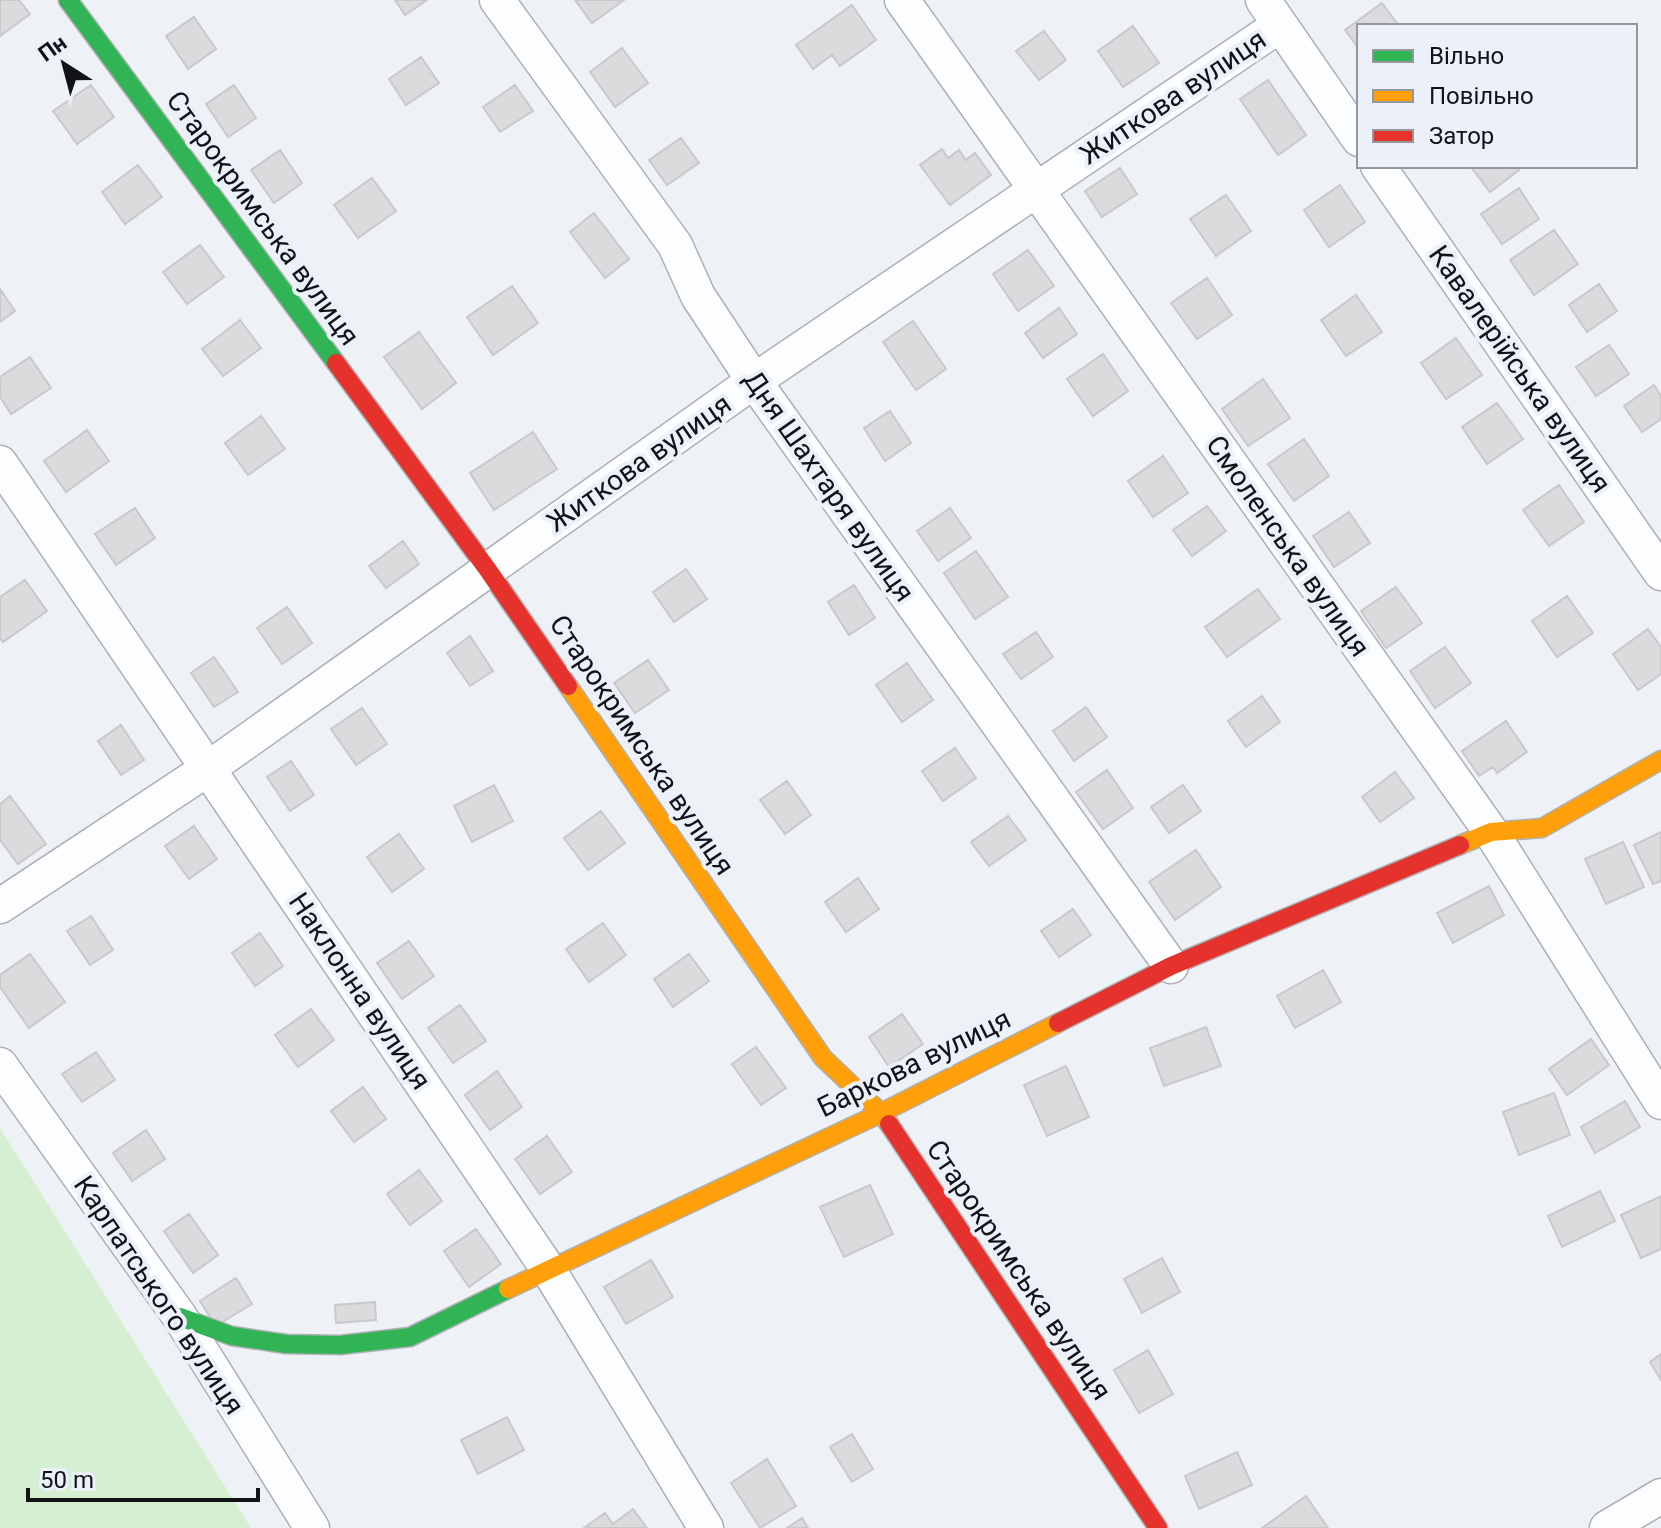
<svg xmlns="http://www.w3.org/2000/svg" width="1661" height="1528" font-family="Roboto,sans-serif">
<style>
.green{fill:#d5efd3}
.building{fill:#dbdadd;stroke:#c9c8cb;stroke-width:2}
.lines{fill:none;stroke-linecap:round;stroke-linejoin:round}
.street-casing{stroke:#aeb0b3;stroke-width:37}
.fast-casing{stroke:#aeb0b3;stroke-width:21}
.slow-casing{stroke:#aeb0b3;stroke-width:21}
.jam-casing{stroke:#aeb0b3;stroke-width:21}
.street{stroke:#fcfdfe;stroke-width:34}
.fast{stroke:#30b455;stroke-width:18}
.slow{stroke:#ff9f0a;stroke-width:18}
.jam{stroke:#e5322d;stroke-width:18}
.labels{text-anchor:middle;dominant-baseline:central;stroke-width:8;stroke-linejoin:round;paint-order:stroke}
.street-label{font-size:28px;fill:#111316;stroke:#ebf0f9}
</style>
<rect width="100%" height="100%" fill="#eef1f6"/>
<!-- green -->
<path class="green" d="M0,1128l251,400h-251z"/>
<!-- building -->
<path class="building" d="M0,0h19l11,14 -30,22z
M395,0h32l-22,15z
M575,0h49l-32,23z
M1382,3l17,23h-40v23l-14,-19z
M852,5l24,35 -36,26 -8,-11 -19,14 -17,-24z
M194,17l22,32 -28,20 -22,-33z
M1133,26l26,37 -36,24 -25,-36z
M1044,31l22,29 -27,20 -23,-29z
M622,48l26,35 -33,24 -25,-35z
M421,57l18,26 -33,22 -17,-26z
M1268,80l38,55 -28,20 -38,-56z
M91,85l23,32 -37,27 -24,-33z
M234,85l22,33 -28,19 -22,-33z
M515,85l18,26 -33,21 -17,-25z
M681,138l18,25 -32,22 -18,-25z
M942,149l6,9 11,-8 7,10 9,-7 16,22 -41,30 -30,-40z
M280,150l22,33 -28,20 -23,-33z
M138,165l24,32 -37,27 -23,-32z
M1470,166h46l3,4 -29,22z
M1120,168l17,26 -35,23 -17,-26z
M372,178l24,33 -38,27 -24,-33z
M1340,185l25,37 -36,25 -25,-37z
M1519,188l20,31 -37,25 -21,-30z
M1226,195l25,36 -35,25 -26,-37z
M594,213l35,46 -24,19 -35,-46z
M1554,230l24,34 -44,31 -24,-35z
M200,245l24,32 -37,27 -24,-32z
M1028,250l26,36 -36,25 -25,-37z
M1207,278l25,37 -35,24 -26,-36z
M1599,284l18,27 -30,21 -18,-27z
M512,286l26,37 -45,32 -26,-38z
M0,289l15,22 -15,11z
M1356,295l26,37 -36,24 -25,-36z
M1059,308l18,26 -34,24 -18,-25z
M240,320l21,28 -38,28 -21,-27z
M913,321l33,48 -30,21 -33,-48z
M419,332l37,51 -34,26 -38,-52z
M1456,338l26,37 -36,24 -25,-36z
M1609,345l20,29 -33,22 -20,-29z
M1103,354l25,37 -35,25 -26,-37z
M30,357l21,31 -40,26 -11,-17v-20z
M1263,379l27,39 -42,28 -26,-37z
M1654,385l7,11v23l-19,13 -18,-26z
M1497,403l26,36 -36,25 -25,-37z
M890,411l21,32 -26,18 -21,-33z
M261,416l24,33 -37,26 -23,-32z
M87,430l22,31 -43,31 -22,-31z
M533,432l24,37 -63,41 -24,-37z
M1304,439l25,37 -35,25 -26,-37z
M1163,456l25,37 -35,24 -25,-36z
M1559,485l25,37 -35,24 -26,-36z
M1207,506l19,25 -34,25 -19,-26z
M135,508l20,30 -39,27 -21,-31z
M950,508l21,30 -33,23 -21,-30z
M1349,512l21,31 -36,24 -21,-31z
M403,541l16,23 -33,24 -17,-22z
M976,551l32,46 -33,22 -31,-46z
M686,569l21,30 -33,23 -21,-30z
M25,580l22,31 -44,31 -3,-4v-41z
M854,585l21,33 -26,17 -21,-33z
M1396,587l26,36 -36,25 -25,-37z
M1258,589l22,30 -53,38 -22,-30z
M1567,596l26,37 -36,24 -25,-36z
M287,607l25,36 -30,21 -25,-36z
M1648,629l13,18v27l-23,16 -25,-36z
M1036,632l17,25 -32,22 -18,-25z
M470,636l23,35 -23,15 -23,-33z
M1445,647l26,36 -36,25 -25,-37z
M214,657l24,35 -24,15 -23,-34z
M648,660l21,30 -34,23 -21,-30z
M907,663l26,37 -31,22 -26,-37z
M1262,696l18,26 -34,25 -18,-26z
M1086,707l21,30 -33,24 -21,-30z
M362,708l25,36 -31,21 -25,-36z
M1506,721l21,31 -30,21 -4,-6 -14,9 -17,-25z
M121,725l23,35 -23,15 -23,-34z
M955,748l21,30 -33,23 -21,-30z
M291,761l23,34 -24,16 -23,-34z
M1107,770l26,38 -30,21 -27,-37z
M1395,772l19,26 -34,24 -18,-25z
M787,781l24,34 -26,19 -25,-34z
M494,785l19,36 -41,21 -18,-36z
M1183,785l18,26 -32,22 -18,-26z
M10,796l36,48 -28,20 -18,-24v-36z
M601,811l24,32 -37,27 -24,-32z
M1008,816l18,24 -37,26 -18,-24z
M194,826l23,33 -28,20 -24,-33z
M1661,832v49l-8,3 -19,-39z
M399,834l25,35 -32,23 -25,-35z
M1623,842l21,45 -38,17 -21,-45z
M1196,850l25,37 -46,33 -26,-38z
M858,878l21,31 -33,23 -21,-30z
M1489,886l15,29 -51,28 -16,-30z
M1073,909l18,26 -32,22 -18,-26z
M91,916l22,34 -23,15 -23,-34z
M603,923l23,32 -37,27 -23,-33z
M260,933l23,33 -28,20 -23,-33z
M409,941l25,35 -32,23 -25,-36z
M30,954l35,48 -36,26 -29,-41v-12z
M689,954l20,27 -36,26 -19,-28z
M1323,970l18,32 -46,26 -18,-32z
M460,1005l26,36 -33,22 -25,-35z
M311,1009l23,31 -36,27 -23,-32z
M902,1014l21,30 -34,23 -20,-30z
M1206,1027l15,39 -57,20 -14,-38z
M1591,1039l18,26 -42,30 -18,-26z
M756,1047l30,41 -25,17 -29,-41z
M96,1052l19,28 -33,22 -20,-28z
M1066,1066l23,51 -42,19 -23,-51z
M497,1071l25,36 -32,23 -25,-35z
M363,1087l23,32 -32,23 -23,-31z
M1554,1093l16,42 -51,20 -16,-43z
M1625,1101l15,26 -45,26 -14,-26z
M146,1130l19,29 -33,22 -19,-28z
M547,1136l25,36 -32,22 -25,-35z
M419,1170l23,31 -32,24 -23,-31z
M870,1185l23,49 -49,23 -24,-50z
M1600,1191l15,30 -53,26 -14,-31z
M1661,1196v53l-20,9 -20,-43z
M189,1214l29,41 -25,18 -29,-42z
M476,1229l25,35 -32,23 -25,-36z
M1162,1258l18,34 -38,21 -18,-34z
M651,1260l22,37 -47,27 -22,-37z
M236,1278l16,26 -36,22 -16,-25z
M375,1302l1,18 -40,3 -1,-18z
M1148,1350l25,44 -34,19 -25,-43z
M1661,1354v26l-11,-18z
M507,1417l17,33 -46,24 -17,-34z
M852,1434l21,35 -21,13 -22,-35z
M1237,1452l15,33 -53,24 -14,-33z
M767,1459l29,47 -36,22 -29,-45z
M1306,1496l22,32h-66z
M633,1509l14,19h-63l21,-15 8,11z
M802,1518l6,10h-21z"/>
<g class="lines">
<!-- street casing -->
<g class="street-casing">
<path id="street" d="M497,0l178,245 23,51 56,85 417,585
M902,0l589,832 170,270
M1263,0l96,139
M1378,166l283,407
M0,463l548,806 158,259
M0,906l209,-138 545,-387 526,-356
M0,1065l180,252 132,211
M1607,1528l54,-32"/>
</g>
<!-- fast casing -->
<g class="fast-casing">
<path id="fast" d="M68,0l268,363
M180,1317l52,19 54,8 54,1 70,-8 98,-48"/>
</g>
<!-- slow casing -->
<g class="slow-casing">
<path id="slow" d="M568,686l255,372 58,55 8,11
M1460,845l31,-13 51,-4 119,-68
M508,1289l373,-176 177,-90"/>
</g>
<!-- jam casing -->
<g class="jam-casing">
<path id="jam" d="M336,363l152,207 80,116
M1058,1023l113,-57 289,-121
M889,1124l269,404"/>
</g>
<!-- street -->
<use href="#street" class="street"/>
<!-- fast -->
<use href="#fast" class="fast"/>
<!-- slow -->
<use href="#slow" class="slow"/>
<!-- jam -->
<use href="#jam" class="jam"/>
</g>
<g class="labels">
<!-- street labels -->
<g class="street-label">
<text transform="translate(1173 97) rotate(-34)">Житкова вулиця</text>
<text transform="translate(263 218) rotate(54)">Старокримська вулиця</text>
<text transform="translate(1520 369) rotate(55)">Кавалерійська вулиця</text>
<text transform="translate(639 463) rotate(-35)">Житкова вулиця</text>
<text transform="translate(829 486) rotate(55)">Дня Шахтаря вулиця</text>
<text transform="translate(1288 546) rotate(55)">Смоленська вулиця</text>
<text transform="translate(642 745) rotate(56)">Старокримська вулиця</text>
<text transform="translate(360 991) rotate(56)">Наклонна вулиця</text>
<text transform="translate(914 1063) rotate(-26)">Баркова вулиця</text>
<text transform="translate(1019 1270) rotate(56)">Старокримська вулиця</text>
<text transform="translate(159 1295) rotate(56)">Карпатського вулиця</text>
</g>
</g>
<!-- legend -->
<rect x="1357" y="24" width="280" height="144" fill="#ebf0f9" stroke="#94989e" stroke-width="2"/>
<rect x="1373" y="50" width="40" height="12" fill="#30b455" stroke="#94989e" stroke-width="2"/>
<text x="1429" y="64" font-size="24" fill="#111316">Вільно</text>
<rect x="1373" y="90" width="40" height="12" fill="#ff9f0a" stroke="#94989e" stroke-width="2"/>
<text x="1429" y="104" font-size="24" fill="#111316">Повільно</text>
<rect x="1373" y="130" width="40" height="12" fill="#e5322d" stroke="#94989e" stroke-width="2"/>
<text x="1429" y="144" font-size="24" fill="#111316">Затор</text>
<!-- north arrow -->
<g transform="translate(64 64) rotate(324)" stroke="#ebf0f9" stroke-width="6" paint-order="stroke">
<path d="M0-6L14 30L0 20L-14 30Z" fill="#111316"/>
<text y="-12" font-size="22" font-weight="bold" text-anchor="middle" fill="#111316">Пн</text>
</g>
<!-- scale -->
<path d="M28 1488v12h230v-12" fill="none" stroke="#111316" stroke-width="4"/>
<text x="40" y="1488" font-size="24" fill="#111316" stroke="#ebf0f9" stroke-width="6" paint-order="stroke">50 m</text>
</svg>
